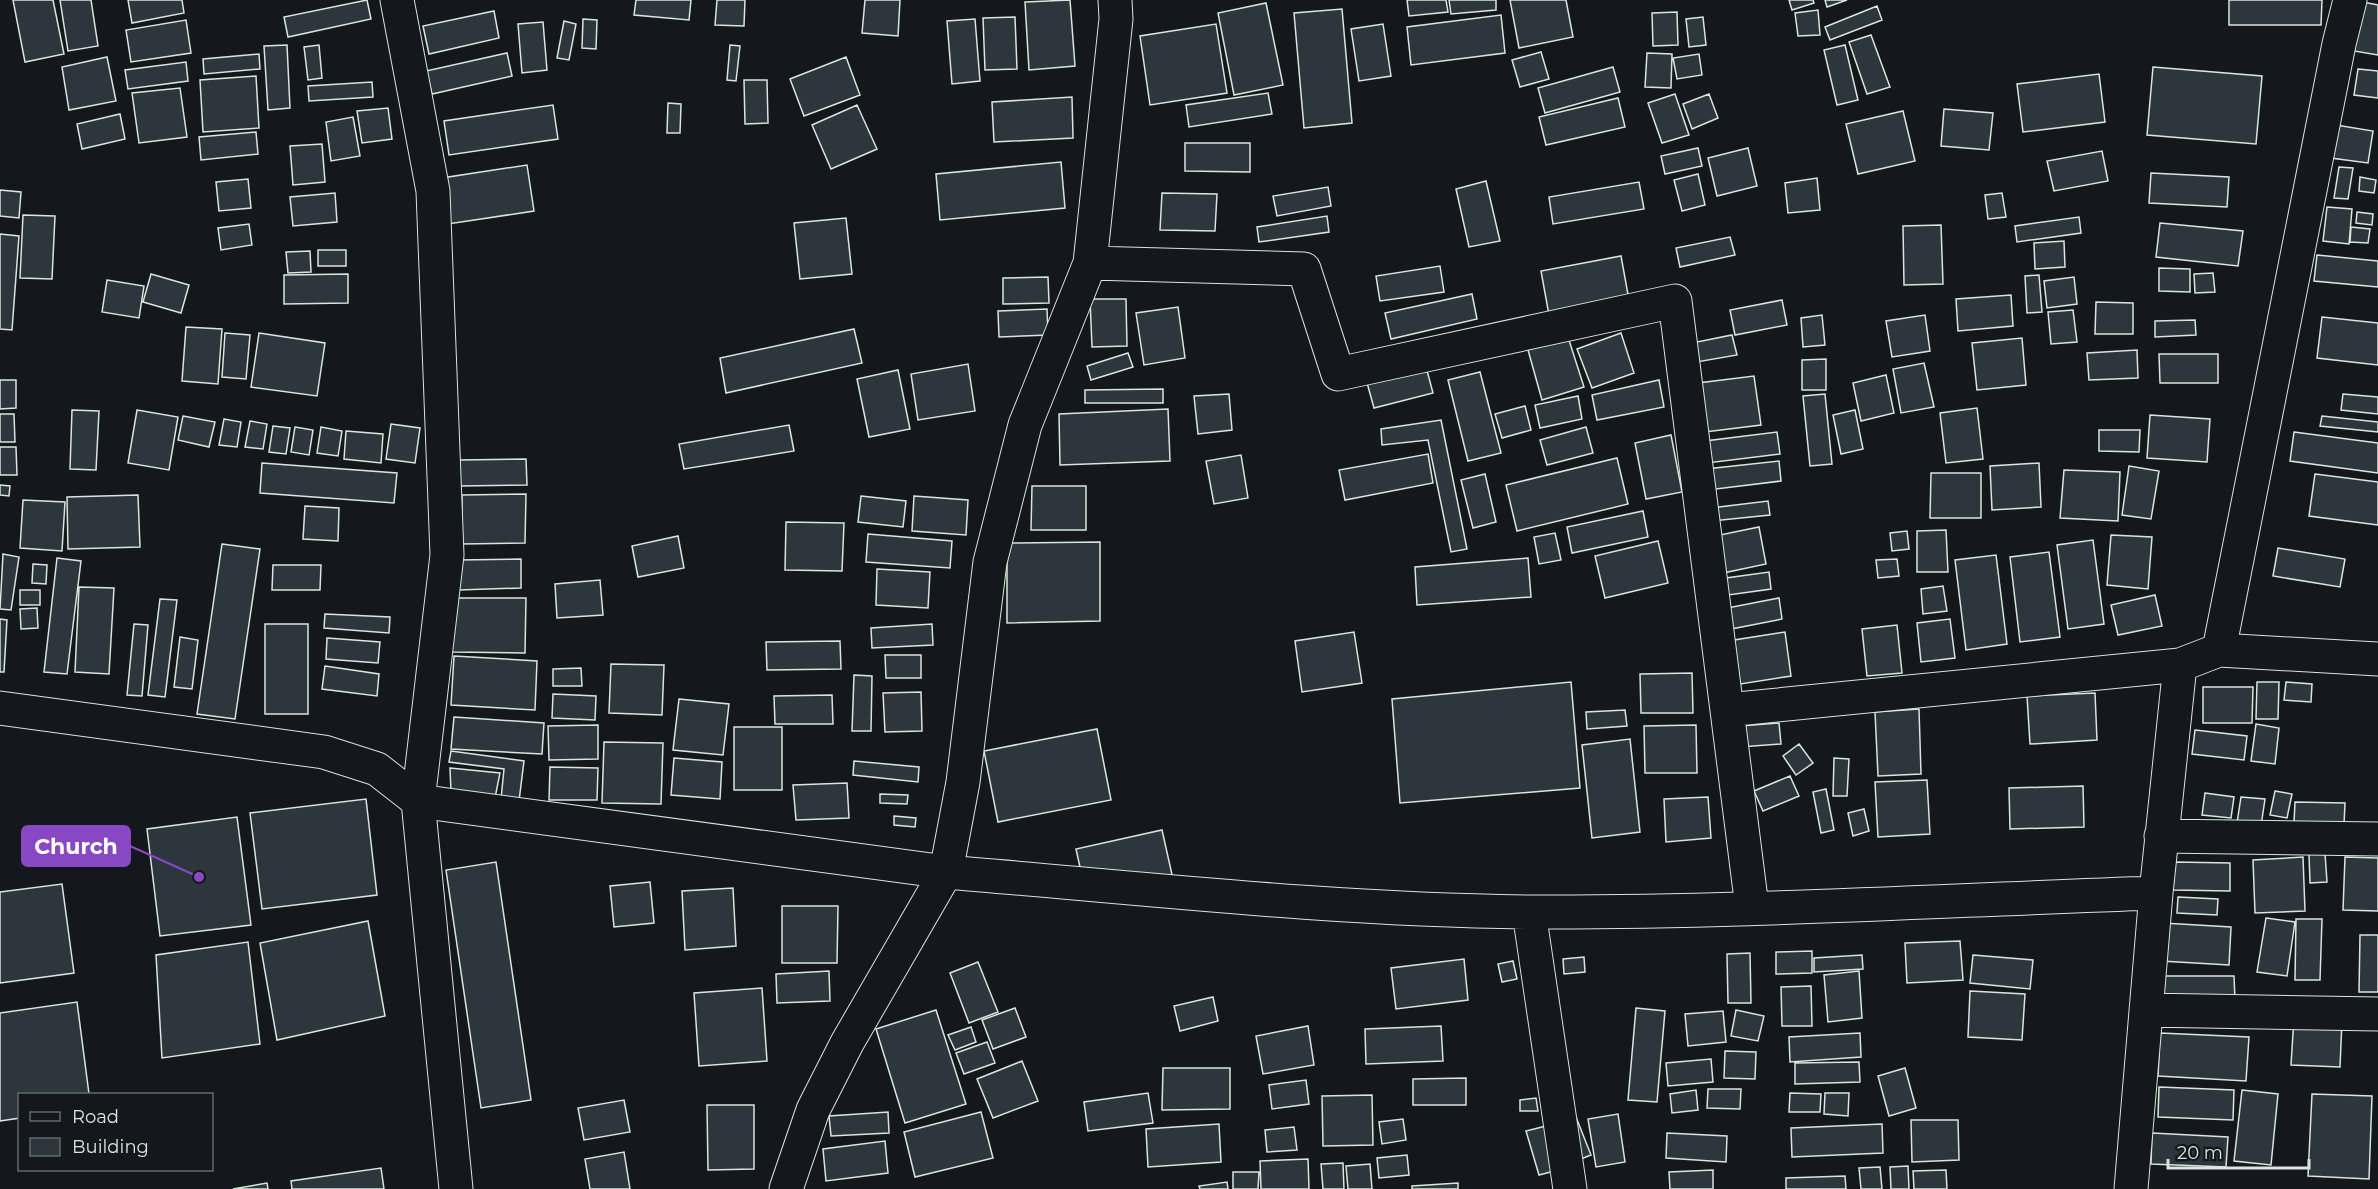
<svg xmlns="http://www.w3.org/2000/svg" width="2378" height="1189" font-family="Montserrat,sans-serif">
<style>
.building{fill:#2c363c;stroke:#d8e6dc;stroke-width:1.5}
.lines{fill:none;stroke-linecap:round;stroke-linejoin:round}
.street-casing{stroke:#d8e6dc;stroke-width:35}
.street{stroke:#14181c;stroke-width:33}
.leader{fill:none;stroke:#8948c3;stroke-width:2}
.callout-dot{fill:#8948c3;stroke:#14181c;stroke-width:2}
.callout{fill:#8948c3;stroke:#8948c3;stroke-width:2}
.callout-label{font-size:22px;text-anchor:middle;font-weight:bold;fill:#fff}
</style>
<rect width="100%" height="100%" fill="#14181c"/>
<!-- building -->
<path class="building" d="M13,0h40l11,54 -39,8z
M60,0h31l7,46 -30,5z
M128,0h54l2,13 -52,10z
M367,0l4,19 -83,18 -4,-20z
M636,0h55l-2,20 -55,-5z
M717,0h28l-1,26 -29,-1z
M865,0h35l-2,36 -36,-3z
M1070,0l5,66 -46,4 -4,-68z
M1407,0h39l2,12 -39,4z
M1449,0h47v10l-45,4z
M1510,0h56l7,37 -54,11z
M1789,0h24l1,3 -22,7z
M1825,0h22l-20,7z
M2229,0h93l-1,25h-92z
M2363,2l15,3v50l-24,-4z
M1266,3l17,82 -49,10 -16,-82z
M1877,6l5,14 -52,20 -5,-13z
M1342,9l10,114 -48,5 -10,-115z
M1818,10l2,25 -22,1 -3,-23z
M494,11l5,27 -70,16 -6,-28z
M1677,12l1,33 -25,1 -1,-33z
M1501,15l4,38 -94,12 -4,-38z
M1015,17l2,52 -32,1 -2,-52z
M1703,17l3,28 -17,2 -3,-28z
M583,19l14,1 -1,29 -14,-1z
M975,19l5,62 -28,3 -5,-63z
M186,20l5,33 -60,9 -5,-32z
M564,21l12,3 -7,36 -12,-2z
M543,22l4,48 -25,3 -4,-49z
M1216,24l11,69 -77,12 -10,-69z
M1383,24l8,52 -32,5 -8,-52z
M1871,35l19,52 -23,7 -18,-52z
M287,45l3,63 -22,2 -4,-64z
M319,45l3,33 -14,2 -4,-33z
M730,45l10,1 -4,35 -9,-1z
M1845,45l13,55 -21,5 -13,-55z
M1541,52l8,27 -29,8 -8,-27z
M507,53l5,23 -80,18 -6,-23z
M1647,53l25,1 -1,34 -26,-1z
M259,54l1,15 -56,5 -1,-15z
M1699,54l3,21 -25,4 -4,-21z
M107,57l9,44 -47,9 -7,-43z
M846,57l14,38 -56,21 -14,-37z
M186,62l2,19 -60,8 -3,-19z
M1613,67l7,25 -75,21 -7,-25z
M2153,67l109,9 -6,68 -109,-9z
M2358,69l20,2v27l-24,-3z
M2099,74l6,48 -82,10 -6,-48z
M256,76l3,52 -56,4 -3,-52z
M744,80h23l1,43 -23,1z
M372,82l1,15 -64,4 -1,-15z
M180,88l7,49 -48,6 -7,-50z
M1268,93l4,21 -83,13 -3,-22z
M1675,94l14,41 -27,8 -14,-40z
M1709,94l9,24 -26,11 -9,-25z
M1072,97l1,41 -79,4 -2,-40z
M1618,98l7,29 -79,18 -7,-28z
M668,103l13,1 -1,29h-13z
M553,105l5,34 -109,16 -5,-34z
M857,105l20,44 -46,20 -19,-44z
M388,108l4,31 -30,4 -5,-32z
M1944,109l49,4 -4,37 -48,-4z
M1903,111l12,50 -57,13 -12,-50z
M120,114l5,25 -43,10 -5,-25z
M353,117l7,39 -29,5 -5,-39z
M2336,125l37,6 -5,32 -37,-5z
M256,132l2,22 -57,6 -2,-23z
M1185,143h65v29l-65,-1z
M322,144l3,38 -32,3 -3,-39z
M1698,148l4,18 -37,8 -4,-18z
M1748,148l9,38 -40,10 -9,-38z
M2102,151l6,30 -54,10 -7,-30z
M1061,162l4,46 -125,12 -4,-46z
M527,165l7,46 -86,13 -6,-46z
M2339,167l14,1 -5,31 -14,-1z
M2151,173l78,4 -2,30 -78,-4z
M1698,174l7,31 -23,6 -8,-31z
M2360,177l16,3 -2,13 -15,-2z
M1817,178l3,32 -32,3 -3,-30z
M248,179l3,29 -32,3 -3,-29z
M1486,181l14,60 -31,6 -13,-58z
M1639,182l5,27 -91,15 -4,-27z
M1328,187l3,19 -54,10 -4,-20z
M0,190l21,2 -2,26 -19,-2z
M335,193l2,29 -44,4 -3,-29z
M1162,193l55,1 -2,37 -55,-1z
M2002,193l4,24 -18,2 -3,-24z
M2327,207l25,2 -3,35 -26,-3z
M2357,212l16,2 -1,11 -16,-2z
M23,215l32,1 -3,63 -32,-1z
M1327,216l2,16 -70,10 -2,-15z
M2079,217l2,16 -64,9 -2,-16z
M846,218l6,56 -52,5 -6,-56z
M2160,223l83,8 -5,35 -82,-9z
M249,224l3,21 -31,5 -3,-22z
M1941,225l2,59 -39,1 -1,-59z
M2351,227l19,2 -2,14 -18,-1z
M0,234l19,2 -7,94 -12,-1z
M1730,237l5,18 -55,12 -4,-19z
M2064,241l1,26 -30,2 -1,-26z
M318,250h28v16h-28z
M310,251l1,21 -23,1 -2,-21z
M2317,255l61,6v26l-64,-6z
M1621,256l8,44 -80,15 -8,-44z
M1440,266l4,26 -64,9 -4,-25z
M2159,268l31,1v23l-31,-1z
M2213,273l2,19 -20,1 -1,-19z
M151,274l38,11 -8,28 -38,-11z
M348,274v29l-64,1v-29z
M2039,275l3,37 -15,1 -2,-37z
M1048,277l1,26 -46,1v-26z
M2074,277l3,27 -30,4 -3,-27z
M107,280l37,6 -5,32 -37,-6z
M1472,294l5,25 -86,20 -6,-26z
M2011,295l2,31 -55,5 -2,-32z
M1090,299h36l1,47 -35,1z
M1782,300l5,25 -52,10 -5,-25z
M2096,302l37,1v31h-38z
M1178,307l7,51 -41,7 -8,-52z
M1047,309l1,26 -49,2 -1,-26z
M2073,310l4,32 -26,2 -3,-32z
M1822,315l3,30 -22,2 -2,-29z
M1925,315l5,36 -38,6 -6,-36z
M2322,317l56,6v42l-61,-7z
M2195,320l1,15 -41,2v-16z
M186,327l36,2 -4,55 -36,-3z
M854,329l8,34 -136,30 -6,-35z
M225,333l25,2 -4,44 -24,-2z
M259,333l66,10 -8,53 -66,-9z
M1621,333l13,40 -42,15 -15,-39z
M1732,335l5,20 -46,8 -4,-19z
M1568,337l16,50 -42,13 -14,-50z
M2022,338l4,47 -49,5 -5,-47z
M2137,350l1,28 -49,2 -2,-27z
M1128,353l5,14 -42,13 -4,-14z
M2159,354h59v29h-58z
M1826,359v31h-24v-30z
M1425,363l8,30 -59,15 -8,-29z
M1924,363l10,44 -33,6 -8,-44z
M968,364l7,47 -57,9 -7,-46z
M898,370l12,59 -41,8 -12,-58z
M1480,372l21,81 -33,8 -20,-81z
M1886,375l8,38 -33,8 -8,-38z
M1754,376l7,49 -64,8 -7,-49z
M0,380h16v28l-16,1z
M1659,380l5,27 -67,13 -5,-25z
M1163,389v14h-78v-13z
M1229,394l3,36 -34,4 -4,-38z
M1825,394l7,70 -22,2 -7,-70z
M2343,394l35,3v17l-37,-4z
M1578,396l4,23 -42,9 -5,-23z
M1525,406l6,24 -29,8 -7,-24z
M1977,408l6,51 -37,4 -6,-50z
M1168,409l2,52 -110,4 -1,-51z
M72,410l27,1 -3,59 -26,-1z
M137,410l41,7 -9,53 -41,-7z
M1855,410l8,39 -22,5 -8,-39z
M0,414h14l1,28h-15z
M2150,415l60,4 -3,43 -60,-4z
M183,416l32,6 -6,25 -31,-7z
M2322,416l56,6v10l-58,-6z
M224,419l17,3 -4,25 -18,-2z
M1441,420l26,129 -16,3 -23,-112 -46,5 -1,-16z
M250,421l17,3 -4,25 -18,-2z
M391,424l29,4 -5,35 -29,-4z
M789,425l5,26 -110,18 -5,-25z
M273,426l17,2 -4,26 -17,-2z
M295,427l18,3 -4,25 -18,-3z
M321,427l21,4 -4,25 -21,-3z
M1586,427l7,26 -46,12 -7,-25z
M2099,430h41l-1,22 -40,-1z
M346,431l37,3 -2,29 -37,-4z
M1777,432l3,22 -73,9 -2,-22z
M2294,432l84,11v30l-88,-12z
M1671,435l11,57 -36,7 -11,-56z
M0,447h16l1,28h-17z
M1428,454l5,29 -88,17 -6,-30z
M1241,455l7,43 -34,6 -8,-43z
M1617,458l11,46 -111,27 -11,-46z
M526,459l1,26 -68,1v-26z
M1779,461l2,20 -73,9 -2,-21z
M262,463l135,10 -3,30 -134,-10z
M2039,463l2,44 -49,3 -2,-44z
M2129,466l30,5 -8,48 -29,-4z
M2064,470l56,2 -2,49 -58,-3z
M1931,473h50v45h-51z
M1485,474l11,48 -23,6 -12,-48z
M2315,474l63,8v43l-69,-9z
M0,485l10,1 -1,10 -9,-1z
M1032,486h54v44h-55z
M526,494l-1,49 -63,1v-49z
M138,495l2,52 -72,2 -1,-52z
M861,496l45,5 -3,26 -45,-5z
M914,496l54,4 -2,35 -54,-4z
M23,500l42,2 -3,49 -42,-3z
M1768,501l2,14 -58,6 -1,-13z
M305,506l34,2 -1,33 -35,-2z
M1643,511l5,26 -76,16 -5,-26z
M786,522l58,1 -2,48 -57,-1z
M1759,527l7,37 -43,9 -8,-37z
M1946,530l2,42h-31v-41z
M1907,531l2,18 -17,2 -2,-18z
M1555,533l6,27 -22,4 -5,-27z
M868,534l84,7 -2,27 -84,-6z
M2111,535l41,2 -4,52 -41,-4z
M678,536l6,32 -46,9 -6,-31z
M2093,540l11,84 -36,5 -11,-84z
M1658,541l10,42 -63,15 -10,-42z
M1100,542v79l-93,2v-80z
M222,544l38,5 -25,170 -38,-5z
M2278,548l67,11 -5,28 -67,-11z
M2049,552l11,85 -40,5 -10,-85z
M3,554l16,3 -8,53 -11,-1z
M1996,555l11,89 -41,6 -11,-90z
M57,558l24,3 -14,113 -23,-2z
M1528,558l3,39 -114,8 -2,-38z
M521,559v29l-62,2 -1,-30z
M1897,559l2,17 -21,2 -2,-18z
M33,564l14,1 -1,19 -14,-1z
M273,565h48l-1,25h-48z
M877,569l53,3 -2,36 -52,-3z
M1769,572l2,17 -50,7 -2,-17z
M600,580l3,35 -46,3 -2,-34z
M1943,586l4,25 -24,3 -2,-25z
M79,587l35,1 -5,86 -34,-2z
M20,590h20v15h-20z
M2155,595l7,31 -44,9 -7,-30z
M451,598h75l-1,55 -73,-1z
M1779,598l3,21 -56,11 -4,-21z
M160,599l17,1 -12,97 -17,-2z
M37,608l1,20 -17,1 -1,-20z
M325,614l65,3 -1,16 -65,-5z
M0,619l7,1 -3,52h-4z
M1950,619l5,39 -34,4 -4,-39z
M134,624l14,1 -6,71 -15,-1z
M265,624h43v90h-43z
M932,624l1,21 -61,3 -1,-20z
M1897,625l5,48 -35,3 -5,-47z
M1354,632l8,51 -60,9 -7,-51z
M1785,632l6,44 -57,9 -6,-44z
M180,637l18,3 -6,49 -18,-2z
M327,638l53,4 -2,21 -52,-4z
M840,641l1,28 -74,1 -1,-28z
M885,655h36v23h-35z
M454,656l83,5 -2,49 -84,-5z
M611,664l53,1 -2,50 -53,-2z
M325,666l54,8 -2,22 -55,-7z
M581,668l1,18h-29v-17z
M1692,673l1,40h-52l-1,-39z
M854,675l18,1 -1,55h-19z
M1571,682l9,106 -180,15 -8,-104z
M2257,682h22l-1,37h-22z
M2286,682l26,2 -1,18 -27,-2z
M2203,687h50l-1,36h-49z
M921,692l1,39 -37,1 -2,-39z
M2095,693l2,47 -67,4 -3,-48z
M553,694l43,2 -1,24 -43,-2z
M832,695l1,29h-58l-1,-28z
M679,699l50,5 -6,51 -50,-5z
M1919,709l2,65 -43,2 -3,-64z
M1625,710l2,16 -40,3 -1,-17z
M454,717l90,6 -2,31 -91,-5z
M1779,723l2,21 -41,3 -1,-21z
M2256,724l23,4 -4,36 -24,-3z
M598,725v34l-49,1 -1,-34z
M1696,725l1,48h-52l-1,-47z
M734,727h48v63h-48z
M1097,729l14,71 -113,22 -14,-71z
M2195,730l52,6 -3,24 -52,-6z
M1630,739l10,93 -48,6 -10,-93z
M604,742l59,1 -2,61 -59,-1z
M1799,744l14,19 -17,12 -13,-19z
M451,751l73,10 -5,40 -18,-2 3,-30 -55,-7z
M674,758l48,4 -2,37 -49,-4z
M1834,758l15,1 -2,37h-14z
M854,761l65,6 -1,15 -65,-7z
M550,767l48,1 -1,32h-48z
M450,768l50,5 -5,25 -44,-6z
M1790,776l9,20 -36,15 -9,-20z
M1927,780l3,54 -52,3 -3,-55z
M847,783l2,35 -53,2 -3,-35z
M2083,786l1,41 -74,2 -1,-41z
M1826,789l8,41 -13,3 -8,-41z
M2275,791l17,3 -5,24 -17,-3z
M2205,793l29,4 -3,21 -29,-3z
M880,794l28,1 -1,9 -27,-1z
M1708,797l3,41 -45,4 -2,-43z
M2241,797l24,2 -4,27 -24,-3z
M366,799l11,96 -115,14 -12,-96z
M2295,802l50,1 -1,22 -50,-2z
M1864,809l5,22 -16,5 -5,-23z
M894,816l22,2 -1,9 -21,-2z
M237,817l14,108 -91,11 -13,-107z
M1162,830l11,49 -86,20 -11,-50z
M2325,853l2,29 -17,1 -1,-29z
M2303,857l2,54 -50,2 -2,-53z
M2345,857l33,1v53l-35,-1z
M496,862l35,238 -50,8 -35,-238z
M2175,862l55,1v28l-57,-1z
M650,882l4,41 -40,4 -4,-41z
M62,884l12,89 -74,10v-91z
M733,888l3,58 -51,4 -3,-59z
M2178,897l40,2 -1,16 -40,-2z
M782,906h56l-1,57h-55z
M2266,918l29,4 -8,54 -30,-4z
M2296,919h26l-2,61h-25z
M368,921l17,95 -108,24 -17,-97z
M2163,923l68,4 -2,38 -68,-4z
M2360,935h18v57h-19z
M1960,941l3,39 -56,3 -2,-40z
M248,942l12,102 -98,14 -6,-103z
M1812,951v22l-36,1v-22z
M1750,953l1,50h-23l-1,-49z
M1862,955l1,14 -49,3v-14z
M1973,955l60,5 -3,29 -60,-6z
M1584,957l1,15 -21,2 -1,-15z
M1464,959l4,41 -72,9 -5,-41z
M1513,961l4,18 -15,3 -4,-18z
M978,962l20,50 -29,11 -19,-50z
M829,971l1,30 -53,2 -1,-29z
M1859,971l3,47 -34,4 -4,-47z
M2159,976h75l1,24 -76,-1z
M1811,986l1,40h-30l-1,-39z
M762,988l5,73 -68,5 -5,-73z
M1970,991l55,3 -3,46 -54,-3z
M1213,997l5,24 -38,10 -6,-25z
M77,1002l12,92h-69v24l-20,3v-108z
M1015,1008l11,29 -33,12 -11,-29z
M1636,1008l29,3 -8,91 -29,-2z
M936,1010l30,94 -61,19 -29,-94z
M1736,1010l28,6 -6,25 -27,-5z
M1723,1011l3,31 -38,4 -3,-32z
M2294,1017l48,3 -2,47 -49,-2z
M1308,1026l6,39 -51,9 -7,-38z
M1441,1026l2,35 -77,3 -1,-35z
M971,1027l5,15 -21,8 -7,-15z
M1860,1033l1,24 -71,5 -1,-25z
M2160,1033l89,4 -3,44 -88,-5z
M987,1042l8,21 -31,11 -8,-21z
M1725,1051l31,1 -1,27 -31,-1z
M1711,1059l2,23 -45,4 -2,-23z
M1022,1061l16,40 -45,17 -16,-39z
M1859,1062l1,20 -65,2v-21z
M1163,1068h67v41l-68,1z
M1905,1068l11,40 -27,8 -11,-40z
M1466,1078v27h-53v-26z
M1306,1080l3,24 -37,5 -3,-24z
M2159,1087l75,3 -1,30 -75,-3z
M1708,1089h33l-1,20 -33,-1z
M1696,1090l2,20 -26,3 -2,-19z
M2242,1090l36,4 -7,71 -37,-4z
M1148,1093l5,30 -65,8 -4,-29z
M1790,1093l31,1 -1,18h-31z
M1825,1093h24l-1,23 -24,-2z
M2312,1094l60,2 -3,83 -61,-3z
M1372,1095l1,50 -50,1 -1,-50z
M1536,1098l2,13h-18v-11z
M624,1100l6,32 -46,8 -6,-32z
M707,1105h47v64l-46,1z
M888,1112l1,21 -58,3 -2,-20z
M981,1112l12,46 -78,19 -11,-45z
M1618,1114l7,48 -29,5 -8,-48z
M1576,1117l15,38 -18,7 -15,-38z
M1403,1119l3,21 -24,4 -3,-22z
M1911,1120h47l1,40 -47,2z
M1219,1124l2,38 -73,5 -2,-38z
M1554,1124l12,44 -27,7 -13,-44z
M1882,1124l1,29 -91,4 -1,-29z
M1294,1127l3,23 -30,2 -2,-22z
M1667,1133l60,3 -1,26 -60,-4z
M2152,1133l76,4 -2,30 -75,-3z
M885,1141l3,32 -62,8 -3,-32z
M624,1152l6,37h-40l-5,-30z
M1407,1155l2,20 -30,3 -2,-20z
M1308,1159l1,30h-48l-1,-28z
M1343,1163l1,26h-21l-2,-25z
M1370,1164l2,25h-24l-2,-23z
M1908,1166l1,23h-18l-1,-22z
M1880,1167l2,22h-21l-2,-21z
M381,1168l3,21h-92l-1,-8z
M1713,1170v19h-43l-1,-17z
M1946,1170l1,19h-33l-1,-18z
M1233,1172h26l-1,17h-25z
M1845,1176l1,13h-60v-11z
M1227,1182l1,7h-28l-1,-3z
M267,1183l1,6h-35z
M1458,1183v6h-46v-3z"/>
<g class="lines">
<!-- street casing -->
<g class="street-casing">
<path id="street" d="M397,0l36,191 14,364 -29,246 38,388
M1115,0l1,19 -26,244 -65,162 -35,137 -27,220 -17,90c194,16 388,38 583,40 209,1 418,-12 627,-19l24,-228 39,-15
M2350,0l-11,44 -120,606 159,9
M1090,263l214,6 34,105 337,-73 77,606
M0,708l324,44 53,17 41,32 528,71 -99,171 -34,67 -27,79
M1727,710l453,-45
M2161,836l217,3
M1529,912l41,277
M2146,1010l232,4
M2131,1189l25,-296"/>
</g>
<!-- street -->
<use href="#street" class="street"/>
</g>
<!-- callouts -->
<path class="leader" d="M199 877L130 846"/>
<circle class="callout-dot" cx="199" cy="877" r="6"/>
<rect class="callout" x="22" y="826" width="108" height="40" rx="6"/>
<g class="callout-label">
<text x="76" y="854">Church</text>
</g>
<!-- legend -->
<rect x="18" y="1093" width="195" height="78" fill="#14181c" stroke="#626a69" stroke-width="1.5"/>
<rect x="30" y="1112" width="30" height="9" fill="#14181c" stroke="#626a69" stroke-width="1.5"/>
<text x="72" y="1123" font-size="18" fill="#d8e6dc">Road</text>
<rect x="30" y="1138" width="30" height="18" fill="#2c363c" stroke="#626a69" stroke-width="1.5"/>
<text x="72" y="1153" font-size="18" fill="#d8e6dc">Building</text>
<!-- scale -->
<path d="M2168 1159v9h141v-9" fill="none" stroke="#d8e6dc" stroke-width="3"/>
<text x="2177" y="1159" font-size="18" fill="#d8e6dc" stroke="#14181c" stroke-width="4.5" paint-order="stroke">20 m</text>
</svg>
